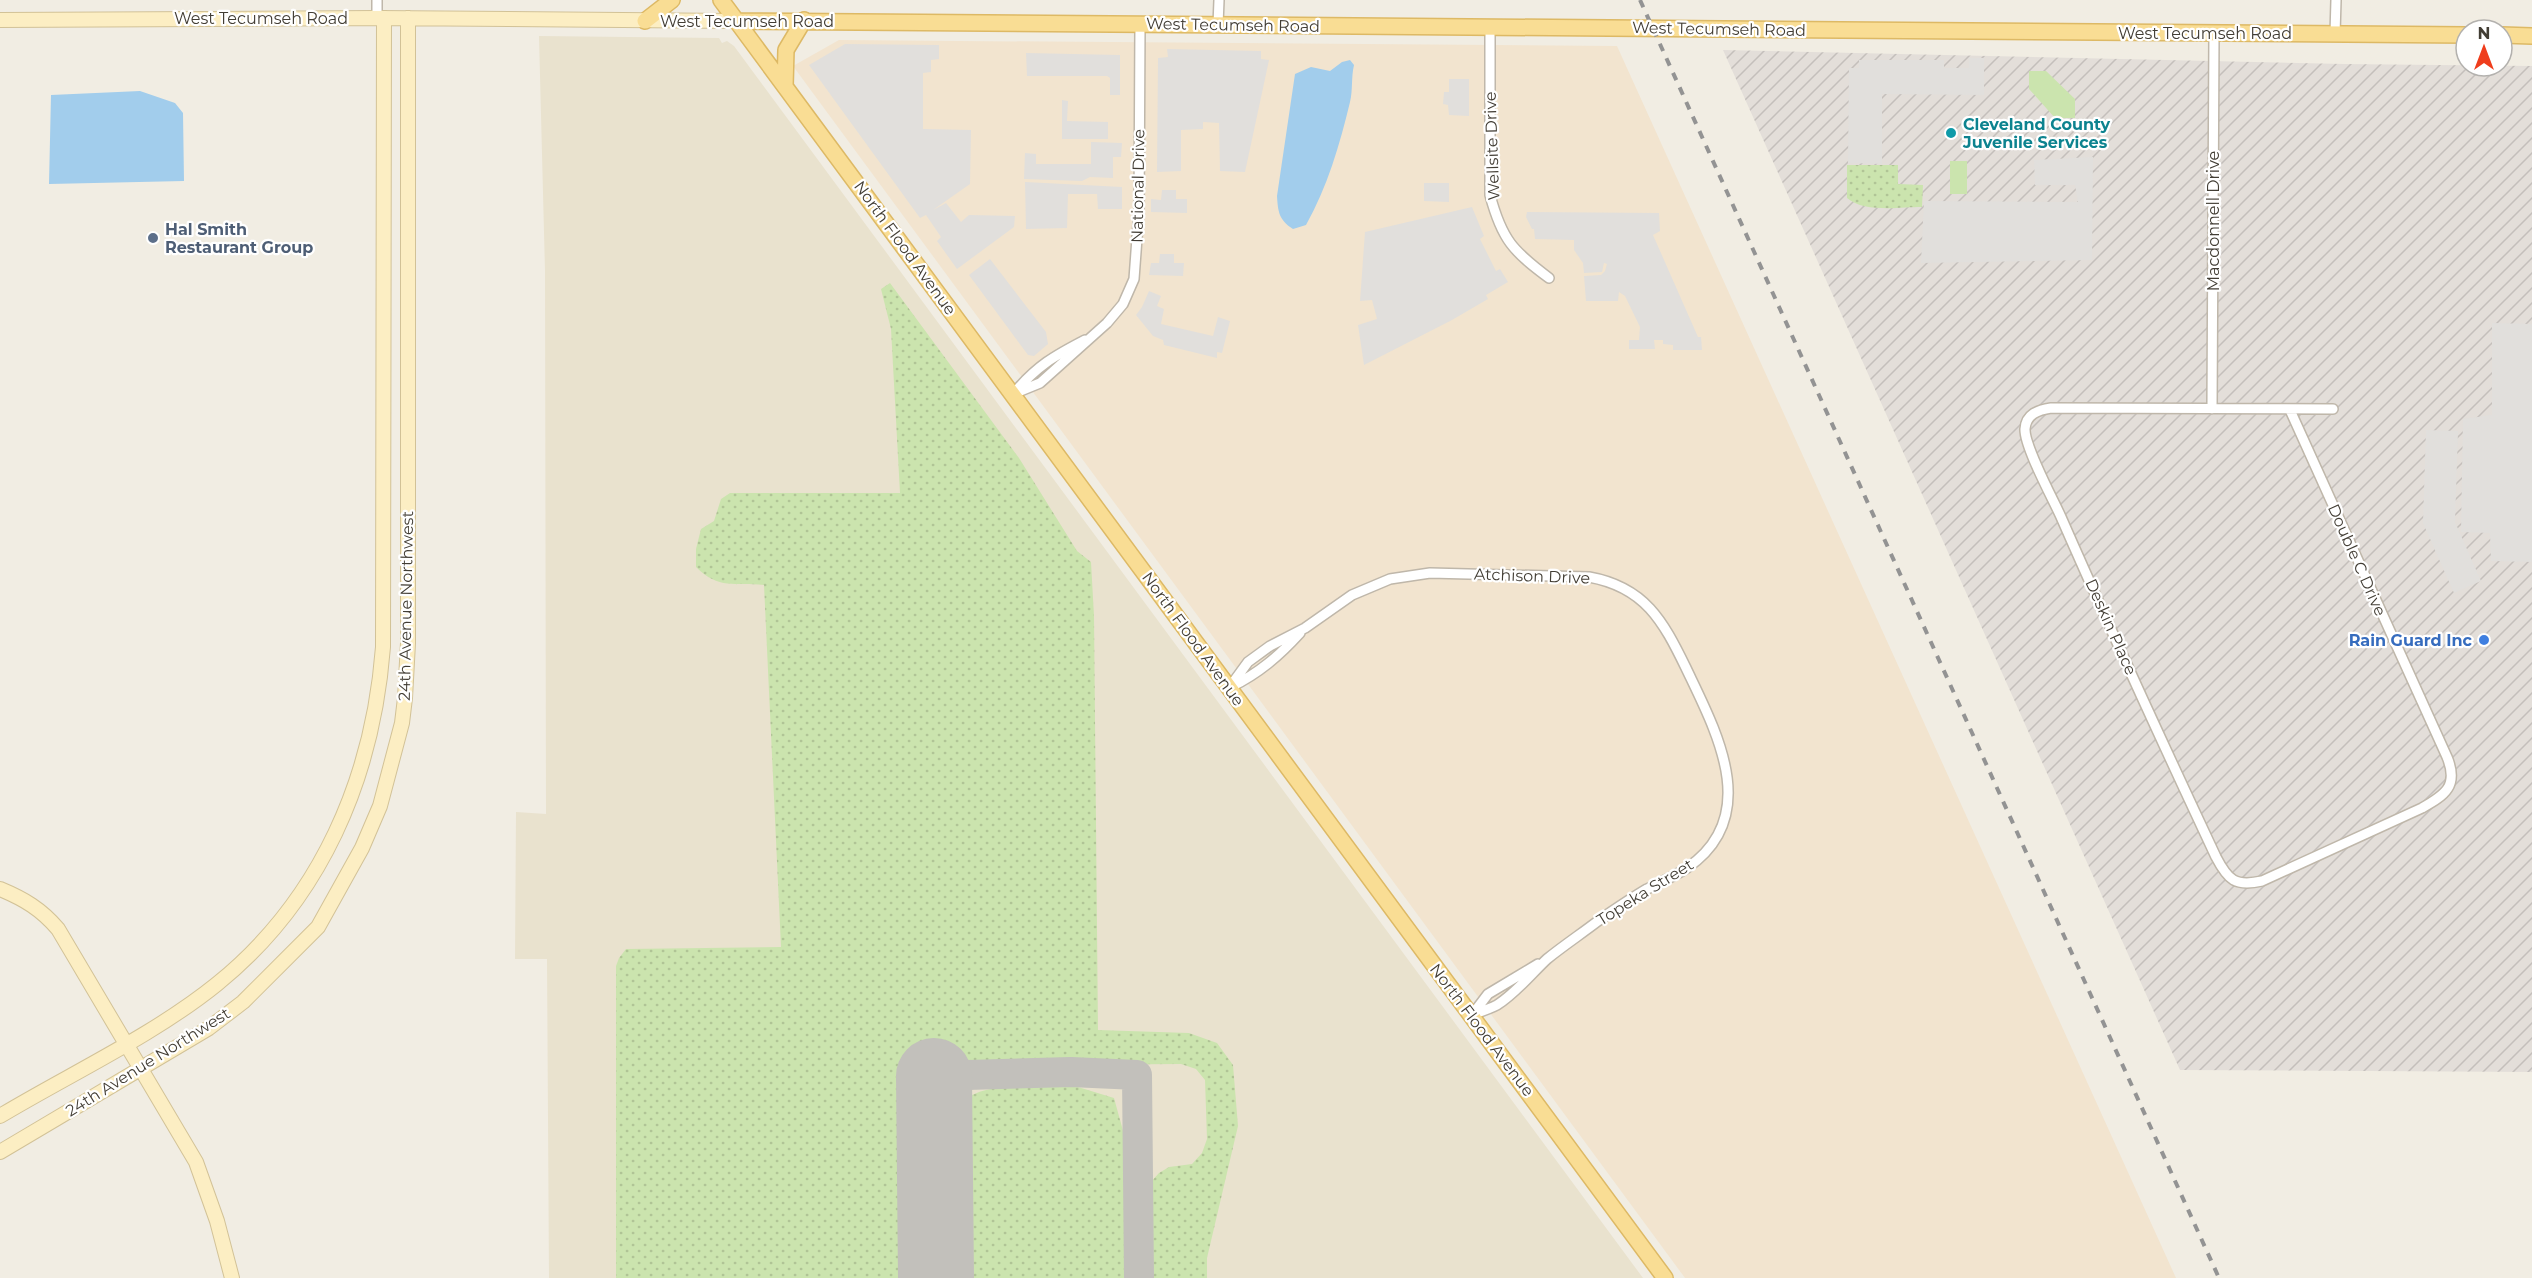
<svg xmlns="http://www.w3.org/2000/svg" width="2532" height="1278" font-family="Montserrat,sans-serif">
<style>
.commercial{fill:#f2e4cf}
.industrial{fill:url(#industrial-furrows)}
.education{fill:#e9e2ce}
.grass{fill:url(#grass-dots)}
.pitch{fill:#cbe4ae}
.parking{fill:#e1dfdc}
.water{fill:#a2cdec}
.lines{fill:none;stroke-linecap:round;stroke-linejoin:round}
.taxiway{stroke:#c2c0bb;stroke-width:30}
.runway{stroke:#c2c0bb;stroke-width:76}
.street-casing{stroke:#bfb7aa;stroke-width:12}
.secondary-casing{stroke:#d2c297;stroke-width:16}
.primary-casing{stroke:#ddb965;stroke-width:18}
.street{stroke:#fff;stroke-width:9}
.secondary{stroke:#fceec3;stroke-width:14}
.primary{stroke:#f9dd94;stroke-width:15}
.rail{stroke:#939393;stroke-width:4;stroke-dasharray:8 8;stroke-linecap:butt}
.culture-dot{fill:#0f9aa8;stroke:#fff;stroke-width:2}
.service-dot{fill:#5c6f8a;stroke:#fff;stroke-width:2}
.shop-dot{fill:#3f7fe0;stroke:#fff;stroke-width:2}
.labels{text-anchor:middle;dominant-baseline:central;stroke-width:4.5;stroke-linejoin:round;paint-order:stroke}
.street-label{font-size:16px;fill:#423d34;stroke:#fff}
.culture-label{font-size:16px;font-weight:bold;fill:#0d838f;stroke:#fff;text-anchor:start}
.service-label{font-size:16px;font-weight:bold;fill:#4e5e75;stroke:#fff;text-anchor:start}
.shop-label{font-size:16px;font-weight:bold;fill:#366cbe;stroke:#fff;text-anchor:end}
</style>
<defs>
<pattern id="industrial-furrows" width="10" height="10" patternUnits="userSpaceOnUse" patternTransform="scale(1.5)"><rect width="10" height="10" fill="#e3ded9"/><path d="M-1 1l2-2M0 10L10 0M9 11l2-2" fill="none" stroke="#c4bfbb"/></pattern>
<pattern id="grass-dots" width="8" height="8" patternUnits="userSpaceOnUse" patternTransform="scale(1.5)"><rect width="8" height="8" fill="#cbe4ae"/><path d="M2 2h.1M6 6h.1" fill="none" stroke="#b0c496" stroke-width="1.8" stroke-linecap="round"/></pattern>
</defs>
<rect width="100%" height="100%" fill="#f1ede3"/>
<!-- commercial -->
<path class="commercial" d="M839,40l778,6 559,1232h-491l-892,-1212z"/>
<!-- industrial -->
<path class="industrial" d="M1723,50l621,14 188,2v1006l-352,-2z"/>
<!-- education -->
<path class="education" d="M539,36l180,2 3,5 5,-2 7,5 909,1232h-1094l-2,-319h-32l1,-147 30,2 -1,-543z"/>
<!-- grass -->
<path class="grass" d="M1847,165h51v19l25,1 -1,22c-22,0 -58,6 -75,-9z
M890,283l129,175 58,93 14,11 3,54 4,414 91,3 28,10 16,22 5,61 -31,132v20h-59l1,-94 10,-11 10,-6 23,-3 10,-11 5,-14 -2,-59 -9,-11 -15,-5 -273,2 1,212h-293v-312l3,-8 7,-9 155,-2 -17,-362c-30,-3 -45,5 -68,-18v-18l5,-20 13,-8 7,-22 9,-6h170l-9,-164 -10,-40z
M1058,1086l20,1 36,11 11,40 6,140h-170l-1,-175c26,-22 66,-16 98,-17z"/>
<!-- pitch -->
<path class="pitch" d="M2029,71h17l29,28v19h-20l-26,-29z
M1950,161h17v33h-17z"/>
<!-- parking -->
<path class="parking" d="M845,44l94,1v14l-8,1v12l-8,1v56l48,1 -1,54 -37,26 13,-7 15,19 8,-7 46,1 -1,11 -57,42 -20,-28 4,-4 -15,-22 -6,3 -111,-153z
M1167,49l94,2v8l8,1 -24,112 -25,-1 -1,-48 -16,-1v7l-22,1v41l-24,1 1,-114 10,-1z
M1026,53l94,2v40h-10v-17l-3,-2h-80z
M1969,58h15v37l-102,-1v70l-34,-1 1,-95h10v-8h85v8h25z
M1449,79h20v37l-20,-1 -1,-10 -5,-1 1,-12h5z
M1062,100l6,1 -1,20 41,1v17h-46z
M1091,142l31,1 -1,14h-8v21l-23,-1 -8,4 -58,-2 1,-26 11,1v10h55z
M2093,157l-1,103 -171,3 3,-62 154,1 -3,-17h-40l-1,-25z
M1025,182l97,5v22h-24l-1,-15h-29l-1,34 -41,1z
M1424,183h25v19l-25,-1z
M1162,190h14v9h11v14l-36,-1v-13l10,1z
M1472,207l12,29 -4,3 16,32 4,-2 8,13 -22,13 2,4 -36,21 -88,45 -6,-40 19,-6 -5,-19 -12,1 5,-69z
M1527,212l132,1 1,18 -7,4 45,102h3l1,13h-29v-5l-10,-1v-4h-9l1,9h-26v-9h10l1,-13 -15,-31 -6,-4 -1,9h-32l-2,-25 17,-1 4,-4 2,-7 -3,-1 -2,9 -18,1 -1,-10 -9,-13v-10l-39,-1 -1,-10h-2l-6,-12z
M1160,254h14v9h10l-1,13 -34,-1 2,-12h8z
M990,259l56,73 2,12 -14,12 -6,-1 -59,-80z
M1149,291l12,5 -4,10 7,3 -3,15 52,12 5,-19 12,4 -8,32 -5,-1v6l-53,-13 -1,-5 -10,-4 -17,-21 6,-8z
M2492,323l40,1v238l-41,-1 -1,-28 -29,-1 2,-113 29,-4z
M2426,430l32,1 -3,91 26,59 -27,12 -31,-70z"/>
<!-- water -->
<path class="water" d="M1350,60l4,5c-3,13 -1,25 -4,37 -10,42 -23,86 -44,123l-13,4c-14,-9 -15,-17 -16,-33l18,-122 16,-7 19,4 12,-9z
M140,91l35,12 8,10 1,68 -135,3 2,-89z"/>
<g class="lines">
<!-- taxiway -->
<path class="taxiway" d="M934,1076l137,-4 66,3 2,203"/>
<!-- runway -->
<path class="runway" d="M934,1076l2,202"/>
<!-- street casing -->
<g class="street-casing">
<path id="street" d="M377,18v-18
M1218,25l1,-25
M1490,27v168c12,45 23,56 59,83
M2335,34l1,-34
M1015,392c22,-26 39,-36 70,-52
M1013,394l27,-11 67,-60 16,-19 11,-25 5,-68 1,-187
M2212,409l2,-376
M2290,410l157,347c12,29 -2,38 -25,51l-160,73c-27,6 -34,-1 -46,-24 -53,-113 -105,-226 -155,-340 -8,-18 -37,-71 -36,-88 1,-15 13,-19 26,-21l282,1
M1231,687c28,-14 48,-31 69,-54
M1229,688l19,-26 22,-16 35,-18 47,-33 38,-16 40,-6 159,4c56,10 74,44 97,91 30,63 77,148 1,200 -12,8 -26,14 -40,21 -17,10 -33,21 -49,32 -17,13 -35,25 -51,38 -16,15 -31,34 -50,46 -8,4 -17,7 -25,10
M1472,1015l16,-21 50,-30"/>
</g>
<!-- secondary casing -->
<g class="secondary-casing">
<path id="secondary" d="M0,20l377,-2 360,3
M0,889c24,10 41,20 58,40l138,233 21,59 15,57
M0,1116c70,-42 154,-81 217,-132 104,-84 156,-206 166,-337l1,-629
M0,1152l209,-124 34,-26 75,-75 44,-79 18,-42 22,-83 3,-25 3,-55v-625"/>
</g>
<!-- primary casing -->
<g class="primary-casing">
<path id="primary" d="M721,0l944,1278
M645,21l27,-21
M737,21l1729,14
M2502,35l30,1
M785,86l1,-36 18,-30"/>
</g>
<!-- street -->
<use href="#street" class="street"/>
<!-- secondary -->
<use href="#secondary" class="secondary"/>
<!-- primary -->
<use href="#primary" class="primary"/>
<!-- rail -->
<path class="rail" d="M1640,0l579,1278"/>
</g>
<!-- markers -->
<circle class="culture-dot" cx="1951" cy="133" r="6"/>
<circle class="service-dot" cx="153" cy="238" r="6"/>
<circle class="shop-dot" cx="2484" cy="640" r="6"/>
<g class="labels">
<!-- street labels -->
<g class="street-label">
<text x="261" y="18">West Tecumseh Road</text>
<text x="747" y="21">West Tecumseh Road</text>
<text transform="translate(1233 25) rotate(1)">West Tecumseh Road</text>
<text transform="translate(1719 29) rotate(1)">West Tecumseh Road</text>
<text x="2205" y="33">West Tecumseh Road</text>
<text transform="translate(1492 146) rotate(-92)">Wellsite Drive</text>
<text transform="translate(1138 186) rotate(-89)">National Drive</text>
<text transform="translate(2213 221) rotate(-90)">Macdonnell Drive</text>
<text transform="translate(905 248) rotate(54)">North Flood Avenue</text>
<text transform="translate(2357 560) rotate(66)">Double C Drive</text>
<text transform="translate(1532 576) rotate(2)">Atchison Drive</text>
<text transform="translate(406 606) rotate(-89)">24th Avenue Northwest</text>
<text transform="translate(2111 627) rotate(66)">Deskin Place</text>
<text transform="translate(1193 639) rotate(54)">North Flood Avenue</text>
<text transform="translate(1645 892) rotate(-32)">Topeka Street</text>
<text transform="translate(1482 1030) rotate(53)">North Flood Avenue</text>
<text transform="translate(148 1062) rotate(-32)">24th Avenue Northwest</text>
</g>
<!-- culture labels -->
<g class="culture-label">
<text x="1963" y="124">Cleveland County<tspan x="1963" dy="18">Juvenile Services</tspan></text>
</g>
<!-- service labels -->
<g class="service-label">
<text x="165" y="229">Hal Smith<tspan x="165" dy="18">Restaurant Group</tspan></text>
</g>
<!-- shop labels -->
<g class="shop-label">
<text x="2472" y="640">Rain Guard Inc</text>
</g>
</g>
<!-- north arrow -->
<g transform="translate(2484 48)"><circle r="28" fill="#ffffff" stroke="#b3b1ae" stroke-width="1.5"/>
<path d="M0-4.5L10 22L0 15L-10 22Z" fill="#ef3d1c"/>
<text y="-9" font-size="16" font-weight="bold" text-anchor="middle" fill="#423d34">N</text>
</g>
</svg>
